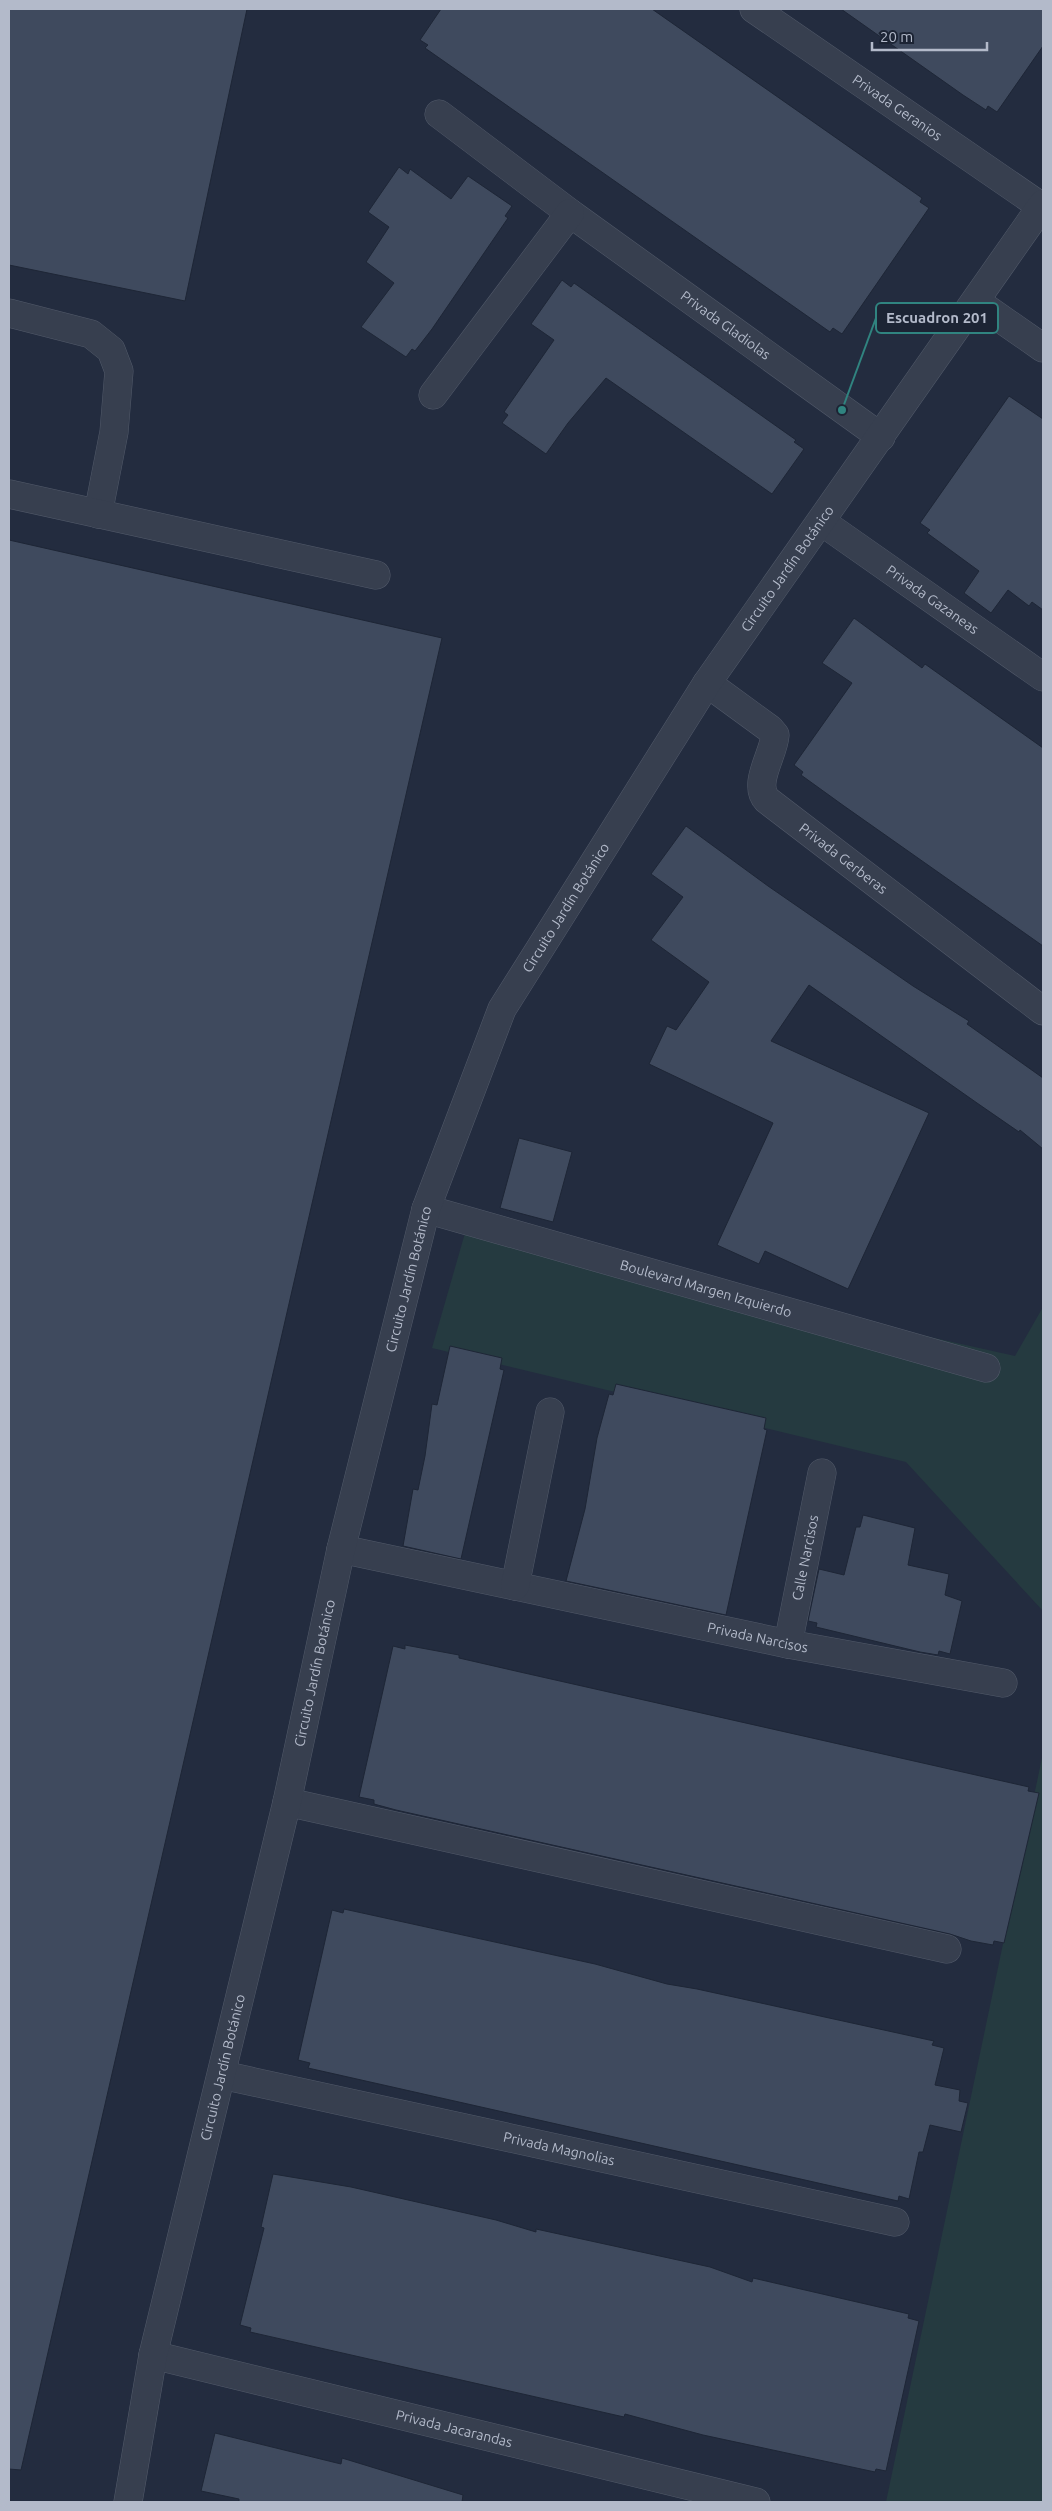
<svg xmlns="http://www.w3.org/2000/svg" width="1052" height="2511" font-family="Ubuntu,sans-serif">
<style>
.green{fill:#253a40}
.building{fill:#3f4a5e;stroke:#1e2636}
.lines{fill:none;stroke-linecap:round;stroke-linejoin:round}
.minor-casing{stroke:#525a6a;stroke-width:29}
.minor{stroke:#373f4f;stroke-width:28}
.labels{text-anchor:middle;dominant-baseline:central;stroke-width:5;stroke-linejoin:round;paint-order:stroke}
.street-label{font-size:14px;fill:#b3baca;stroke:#1c2434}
.leader{fill:none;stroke:#308480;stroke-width:2}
.callout-dot{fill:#308480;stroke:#1c2434;stroke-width:2}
.callout{fill:#1c2434;stroke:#308480;stroke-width:2}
.callout-label{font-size:15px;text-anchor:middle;font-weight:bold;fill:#b3baca}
</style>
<rect width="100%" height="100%" fill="#232c3f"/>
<!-- green -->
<path class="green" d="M465,1233l550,123 28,-49v304l-137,-149 -474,-114z
M1043,1753v749h-157z"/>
<!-- building -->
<path class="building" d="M9,9h238l-62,292 -176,-36z
M441,9h211l270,189 -2,4 9,6 -87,126 -9,-6 -3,4 -405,-284 3,-3 -8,-5z
M841,9h202v37l-46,66 -9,-6 -2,4 -23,-15z
M399,167l9,7 2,-5 41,30 17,-23 44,30 -7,10 3,2 -76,111 -17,22 -3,-2 -6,8 -45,-30 33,-44 -28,-21 23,-35 -21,-15z
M562,280l9,7 3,-4 222,157 -2,2 10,7 -32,45 -166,-116 -38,45 -22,31 -44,-31 6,-8 -4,-3 50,-72 -23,-16z
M1009,396l34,23v191l-11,-8 -3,4 -21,-16 -17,23 -27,-20 15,-22 -52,-38 3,-3 -10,-7z
M9,540l433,98 -421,1832 -12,-1z
M854,618l68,50 3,-4 118,84v198l-199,-140 -43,-31 2,-3 -9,-7 58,-82 -30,-20z
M686,826l82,60 145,100 56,35 -2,3 76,54v71l-23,-19 -1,2 -42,-29 -168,-118 -38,56 158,72 -81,176 -83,-38 -6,13 -42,-19 56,-122 -124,-59 18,-38 9,4 33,-48 -58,-42 32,-43 -32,-23z
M519,1138l53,14 -19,70 -53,-14z
M450,1346l52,12 -2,11 4,1 -43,189 -58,-13 10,-57 5,1 7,-34 7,-52 5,1z
M616,1384l150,34 -2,11 3,1 -41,185 -160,-34 19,-72 12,-71 12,-44 4,1z
M863,1515l52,13 -7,37 41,9 -4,21 17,6 -12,53 -11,-3 -1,4 -18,-3 -104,-25 1,-4 -9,-2 11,-52 25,6 12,-48h4z
M405,1645l54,10v3l61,14 509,115 -1,4 11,2 -35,150 -10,-2 -1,4 -22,-4 -21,-7 -554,-124 -22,-6v-4l-15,-3 34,-151 12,3z
M344,1909l251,55 72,20 30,5 237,52 -2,4 12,3 -9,37 25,5 -1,11 9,2 -7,29 -31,-7 -7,27h-4l-10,47 -10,-3 -1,5 -590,-133 2,-5 -12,-3 34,-150 11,3z
M273,2174l78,13 145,33 40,12v-3l174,38 42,15 1,-4 156,36 -1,4 11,3 -33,150 -10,-2 -1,3 -172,-37 -78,-21 -1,3 -374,-85 1,-4 -11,-3 24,-97 -3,-1z
M215,2433l126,31 1,-6 121,37 -1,7h-223v-3l-38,-8z"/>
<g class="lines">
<!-- minor casing -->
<g class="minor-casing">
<g id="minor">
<path id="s1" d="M754,9l288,198"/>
<path id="s2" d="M439,114l131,99 311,224"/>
<path d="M977,302l66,46"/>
<path d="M9,313l82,21 20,16 8,21 -5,61 -16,82"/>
<path d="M433,395l137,-182"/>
<path d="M9,494l367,81"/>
<path id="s3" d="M822,522l221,155"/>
<path id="s4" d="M707,683l63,46 5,6c-1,19 -23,49 -8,65l276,211"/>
<path id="s5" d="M426,1209l560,159"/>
<path id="s6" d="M341,1549l447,95 215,39"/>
<path d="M515,1586l35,-174"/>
<path id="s7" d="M788,1644l34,-171"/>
<path d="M287,1802l660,147"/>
<path id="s8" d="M222,2075l673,147"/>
<path id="s9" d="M153,2355l603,147"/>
<path id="s10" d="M128,2502l25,-147 134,-553 54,-253 85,-340 76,-200 205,-326 336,-479"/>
</g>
</g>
<!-- minor -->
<use href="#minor" class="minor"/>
</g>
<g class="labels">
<!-- street labels -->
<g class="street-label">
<text stroke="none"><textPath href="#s1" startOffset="174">Privada Geranios</textPath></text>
<text stroke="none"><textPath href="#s2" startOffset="356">Privada Gladiolas</textPath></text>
<text stroke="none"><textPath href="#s10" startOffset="2066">Circuito Jardín Botánico</textPath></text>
<text stroke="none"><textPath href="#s3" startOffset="135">Privada Gazaneas</textPath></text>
<text stroke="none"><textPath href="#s4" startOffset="250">Privada Gerberas</textPath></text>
<text stroke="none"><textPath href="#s10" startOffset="1661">Circuito Jardín Botánico</textPath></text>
<text stroke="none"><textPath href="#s10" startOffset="1255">Circuito Jardín Botánico</textPath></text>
<text stroke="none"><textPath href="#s5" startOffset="291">Boulevard Margen Izquierdo</textPath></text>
<text stroke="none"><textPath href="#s7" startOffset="88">Calle Narcisos</textPath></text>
<text stroke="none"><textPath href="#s6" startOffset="426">Privada Narcisos</textPath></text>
<text stroke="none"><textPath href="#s10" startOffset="850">Circuito Jardín Botánico</textPath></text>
<text stroke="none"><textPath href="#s10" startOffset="445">Circuito Jardín Botánico</textPath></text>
<text stroke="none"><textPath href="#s8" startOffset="345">Privada Magnolias</textPath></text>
<text stroke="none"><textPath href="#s9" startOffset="310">Privada Jacarandas</textPath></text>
</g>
</g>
<!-- callouts -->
<path class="leader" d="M842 410L876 318"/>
<circle class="callout-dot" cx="842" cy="410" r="5"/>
<rect class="callout" x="876" y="303" width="122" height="30" rx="5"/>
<g class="callout-label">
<text x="937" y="323">Escuadron 201</text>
</g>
<!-- border -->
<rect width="1052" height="2511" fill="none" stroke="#b3baca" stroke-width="20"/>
<!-- scale -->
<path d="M872 42v8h115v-8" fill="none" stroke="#b3baca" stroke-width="2.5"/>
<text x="880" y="42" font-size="15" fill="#b3baca" stroke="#1c2434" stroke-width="4" paint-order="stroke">20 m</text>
</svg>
